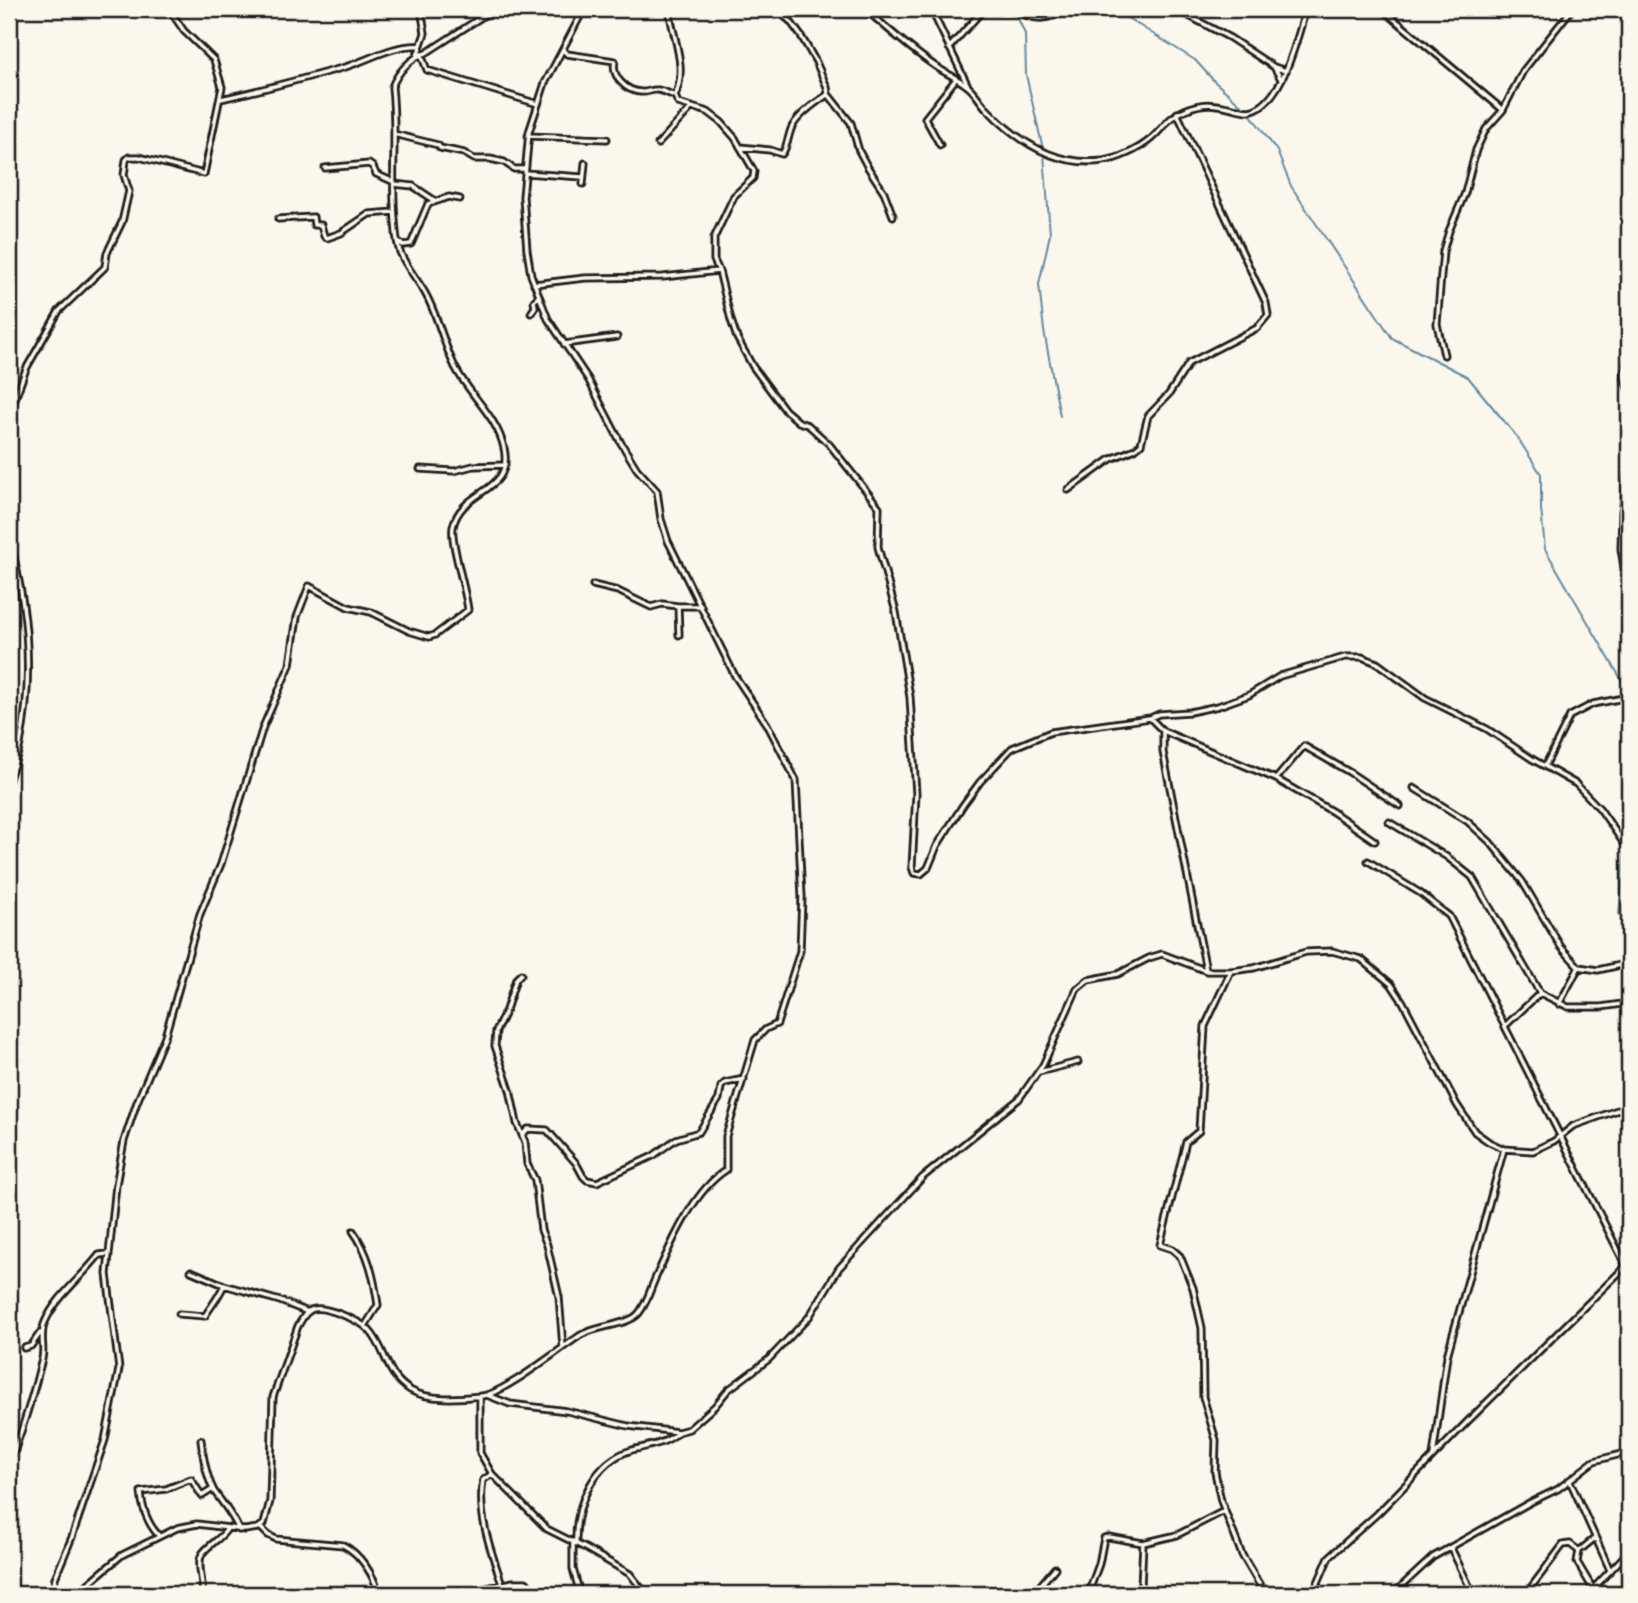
<svg xmlns="http://www.w3.org/2000/svg" width="1638" height="1603" font-family="Pangolin,sans-serif">
<style>
.lines{fill:none;stroke-linecap:round;stroke-linejoin:round}
.stream{stroke:#65899f;stroke-width:2}
.minor-casing{stroke:#1c1c1c;stroke-width:9}
.minor{stroke:#fbf7ec;stroke-width:3.5}
</style>
<rect width="100%" height="100%" fill="#fbf7ec"/>
<filter id="ink" filterUnits="userSpaceOnUse"><feTurbulence type="fractalNoise" baseFrequency=".0143" numOctaves="2"/><feDisplacementMap in="SourceGraphic" scale="14" xChannelSelector="R" yChannelSelector="G"/><feConvolveMatrix kernelMatrix="1 2 1 2 8 2 1 2 1" color-interpolation-filters="sRGB"/></filter>
<g filter="url(#ink)">
<g class="lines">
<!-- stream -->
<path class="stream" d="M1113,9l82,51 20,22 33,29 29,40 14,35 101,152 76,39 49,60 24,37v35l4,40 79,135 5,29
M1015,12l10,22 1,41 17,74
M1044,154l6,80 -11,50 5,47 16,85
M9,500h1
M1625,841l4,-47
M1619,915l6,-68"/>
<!-- minor casing -->
<g class="minor-casing">
<path id="minor" d="M669,9c4,30 19,58 6,87l3,7 30,9 13,10 14,16 19,33 -1,7 -19,18 -20,42v22l5,11 12,49 6,18 16,29 32,43 14,12 9,3 21,19 50,63 -1,40 18,65 14,85 6,97 -4,73 2,6 7,1 7,-6 9,-22 26,-41 17,-23 32,-34 39,-16 99,-14 9,-4 31,-2 28,-6 31,-11 31,-19 65,-19h17l15,6 48,35 62,31 45,30 44,25 24,25 29,42
M775,9l15,12 11,15 15,26 11,25 1,7 23,29 8,28 8,15 17,26 9,24
M865,9c22,19 45,40 70,57 10,7 22,12 31,19 9,6 14,17 21,24 31,33 69,58 116,52 16,-2 36,-12 48,-22 15,-13 15,-21 36,-30 18,-7 28,-5 46,-1 4,1 11,3 16,3 34,-6 48,-74 57,-102
M931,9l37,77
M1014,9c22,15 36,9 59,0
M1176,9l54,29 44,29 12,4
M1382,9l121,101
M949,48l35,-39
M563,50l4,4 48,7c-4,16 11,30 26,31 6,1 11,-3 17,-2 6,1 12,4 17,6
M421,54l6,16 111,34
M417,56l8,-23 -4,-24
M1274,67l7,12
M221,99c41,-9 81,-20 121,-31 25,-7 51,-24 78,-22
M394,134l44,11 2,3 24,5 10,6h16l14,3 10,7h11
M528,136l79,3
M658,144l34,-37
M940,145l-15,-27 31,-39
M740,147l30,3 12,4c6,-8 6,-19 10,-27 7,-13 23,-24 35,-32
M325,168l44,-4 4,3 3,7 18,8
M525,173l57,4
M394,184l19,2 21,14
M583,184l2,-21
M278,219l35,-2 1,8h7l3,11 3,2 14,-5 28,-19 25,-2
M398,242l5,3 8,-1 17,-40 21,-7 11,2
M534,284l51,-6 78,-1 56,-6
M531,313l4,-6 -1,-6 4,-4
M564,344l53,-7
M1444,355l-7,-31 6,-73 6,-20 16,-38 11,-43 10,-21 17,-19 20,-39 49,-62
M1629,361c-7,11 -5,18 0,30
M9,415l17,-46 33,-58 46,-44 2,-14 15,-31 7,-31 -5,-16 2,-15 3,-3h10l65,17 18,-87 -8,-27 -30,-29 -15,-22
M1629,467l-7,45 -1,37 8,48
M420,469l34,2 19,-5 32,-1
M1068,490l43,-31 24,-10 6,-5 7,-28 21,-22 20,-31 68,-35 11,-13 -2,-12 -89,-190
M9,538c18,66 25,138 11,206 -2,12 -8,24 -11,36
M593,585l25,6 33,16 11,-3 16,2
M679,635l-1,-29h23
M1150,718l13,13 113,48 57,33 42,29
M1163,731v21l43,218
M1545,766l25,-50 23,-12 36,-7
M1276,779l28,-33 45,26 51,34
M1414,788l53,33 23,21 32,39 39,66 18,20 19,3 31,-7
M1389,822l58,35 25,20 68,116 28,14h33l28,-4
M1368,861l52,32 29,23 180,356
M1231,971l-26,55 -6,105 -13,11 -26,103 12,4 8,7 13,32 9,40 1,69 13,43 -1,32 6,29 21,54 23,39
M521,974l-5,5 -10,31 -10,21 -1,15 15,44 7,33 8,19 2,22 8,16 6,50 6,15 12,52 4,50
M1559,1004l20,-37
M1505,1026l35,-33
M1039,1072l39,-10
M522,1135l6,-6 19,1 29,33 7,13 4,4 10,2 56,-26 23,-17 23,-7 20,-33 2,-12 4,-4 19,-4
M353,1231c16,22 21,47 25,74l-13,21
M191,1271l33,14 56,16 28,11
M179,1314l26,2c6,-10 14,-19 19,-31
M24,1348l7,-2 9,-13
M487,1395l23,9 57,7 61,15 50,6 11,-3 26,-23 13,-16 41,-31 40,-42 30,-49 84,-91 96,-78 24,-34 34,-76 11,-9 30,-6 31,-16 13,-4 45,17h24l23,-3 52,-16 26,-1 29,8 30,25 12,18 54,103 18,27 14,10 15,7 29,2 21,-10 19,-15 56,-20
M480,1396v57l12,21 55,55 38,19 45,26 16,20
M201,1440c2,17 5,36 13,51 9,13 19,24 25,39
M14,1452c11,-31 20,-61 28,-93 3,-13 -3,-24 3,-37 11,-25 37,-45 54,-67l9,-1
M1433,1456l14,-100 57,-207
M492,1474l-9,6c-6,35 8,71 19,104
M1570,1481l40,89
M260,1527l8,8 8,4 67,6c18,9 31,31 36,49
M159,1536c-11,-12 -17,-28 -18,-44l25,-3 25,-10 11,17 11,-7
M573,1541v28l7,25
M576,1542c-1,-37 18,-81 56,-92 15,-4 35,-6 46,-18
M1451,1548l22,46
M1593,1589l-16,-27 2,-11 16,-13
M479,1590l34,-8h13l10,12
M53,1594l2,-16 17,-41 33,-97 14,-71 -12,-95 9,-89 8,-44 13,-39 28,-66 35,-122 21,-50 42,-137 27,-62 7,-48 12,-31 39,21 23,5 38,19 20,6 6,-2 33,-25c-2,-20 -18,-68 -15,-83 8,-39 61,-33 51,-79 -7,-32 -35,-53 -49,-81 -12,-24 -17,-51 -30,-74 -8,-14 -19,-26 -25,-41 -4,-10 -4,-21 -5,-32 -4,-44 2,-89 -3,-133 5,-14 19,-30 34,-34l68,-44
M76,1594l46,-39 55,-27 20,-4 48,6 13,-2 6,-4 6,-23 3,-104 25,-71c3,-5 7,-14 13,-16 11,-6 50,11 58,20 18,19 15,44 41,60 18,11 51,8 72,6 23,-3 77,-47 99,-61 15,-9 49,-10 58,-22 8,-10 11,-23 16,-34 16,-35 38,-88 71,-109v-34l29,-96 11,-11 11,-5 23,-73 2,-54 -6,-117 -29,-56 -32,-48 -67,-135 -7,-22 -4,-28 -20,-22 -16,-26 -33,-64 -40,-60 -17,-44 -4,-25 -4,-53 6,-65 16,-49 39,-74
M202,1594c2,-12 -6,-30 0,-40 6,-9 19,-15 25,-25
M1033,1594l22,-26
M1088,1594l11,-30 5,-26 5,-1 34,6
M1138,1594l3,-8 2,-43 34,-8 47,-24
M1313,1594l16,-37 48,-43 91,-93 161,-158
M1393,1594l40,-37 96,-54 29,-14 36,-28 35,-9
M1526,1594l37,-49 7,-1 9,7
M1588,1594l41,-43"/>
</g>
<!-- minor -->
<use href="#minor" class="minor"/>
</g>
</g>
<!-- margin -->
<rect width="1638" height="1603" fill="none" stroke="#fbf7ec" stroke-width="35"/>
<rect x="18" y="18" width="1603" height="1568" fill="none" stroke="#1c1c1c" stroke-width="2.5" filter="url(#ink)"/>
</svg>
